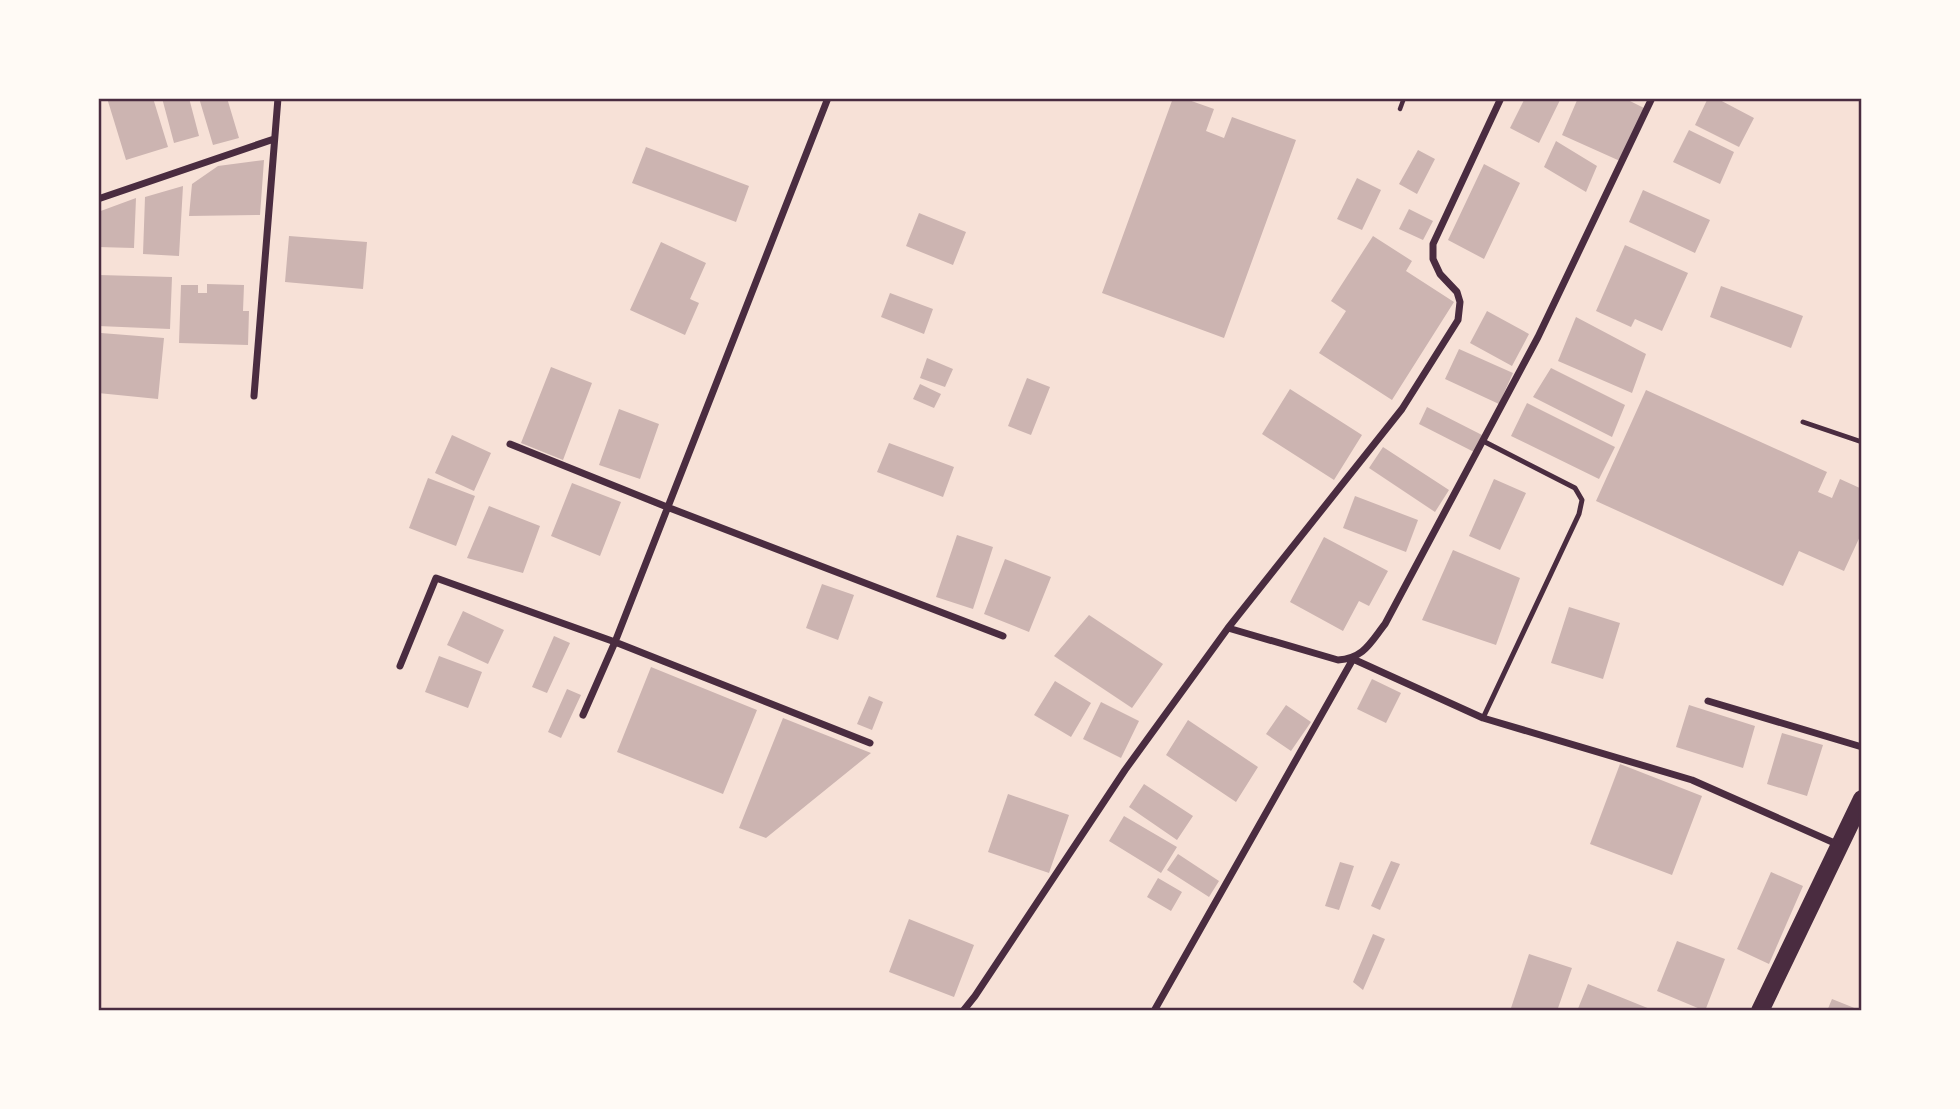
<svg xmlns="http://www.w3.org/2000/svg" width="1960" height="1109" font-family="Ubuntu,sans-serif">
<style>
.building{fill:#ccb4b1}
.lines{fill:none;stroke-linecap:round;stroke-linejoin:round}
.path{stroke:#4a2c40;stroke-width:4.5}
.service{stroke:#4a2c40;stroke-width:5}
.minor{stroke:#4a2c40;stroke-width:7}
.primary{stroke:#4a2c40;stroke-width:18}
.neatline{fill:none;stroke:#4a2c40;stroke-width:2.5}
</style>
<rect width="100%" height="100%" fill="#f7e1d7"/>
<!-- building -->
<path class="building" d="M107,98h46l15,49 -42,13z
M162,98h27l10,38 -25,7z
M199,98h28l12,40 -26,7z
M1173,98h10l31,11 -8,22 18,7 8,-21 64,23 -72,198 -122,-45z
M1525,98h36l-22,45 -29,-15z
M1578,98h46l20,10 -24,53 -58,-26z
M1708,98h8l38,20 -15,29 -44,-22z
M1689,130l45,22 -14,32 -47,-22z
M1556,141l41,25 -11,26 -42,-25z
M646,147l103,39 -13,36 -104,-39z
M1418,150l17,9 -18,35 -18,-10z
M264,160l-4,55 -71,1 3,-32 26,-18z
M1484,164l36,19 -36,76 -36,-19z
M1357,178l24,12 -19,40 -25,-11z
M183,186l-4,70 -36,-2 2,-57z
M1643,190l67,30 -15,33 -66,-31z
M136,198l-2,50 -36,-1v-35z
M1409,209l24,12 -10,19 -24,-11z
M919,213l47,19 -13,33 -47,-19z
M289,236l78,6 -4,47 -78,-7z
M1373,236l39,25 -6,10 48,31 -62,98 -73,-47 27,-42 -15,-10z
M661,242l45,21 -16,36 9,4 -14,32 -55,-25z
M1625,245l63,28 -26,58 -27,-12 -4,8 -35,-16z
M99,275l73,2 -2,52 -72,-3z
M207,284l37,1 -1,26h6l-1,34 -69,-2 2,-58h17v8h9z
M1721,286l82,30 -12,32 -81,-31z
M890,293l43,16 -9,25 -43,-17z
M1487,311l42,23 -17,32 -42,-23z
M1576,317l70,37 -14,39 -74,-32z
M101,333l63,5 -6,61 -60,-6z
M1459,349l54,24 -14,31 -54,-25z
M927,358l26,11 -8,18 -25,-9z
M551,367l41,16 -29,77 -42,-17z
M1551,368l74,37 -13,32 -79,-40z
M1027,378l23,9 -19,48 -23,-9z
M920,384l21,10 -7,14 -21,-9z
M1290,389l72,46 -28,45 -72,-46z
M1646,390l181,82 -9,20 14,6 8,-19 22,10v43l-18,39 -45,-20 -16,35 -187,-85z
M1527,403l88,44 -16,32 -88,-43z
M1427,407l55,28 -8,17 -55,-28z
M619,409l40,15 -19,55 -41,-14z
M452,435l39,18 -17,38 -39,-18z
M889,443l65,24 -11,30 -66,-25z
M1383,447l66,43 -14,22 -66,-44z
M428,478l47,18 -19,50 -47,-18z
M1494,479l32,14 -26,57 -31,-14z
M572,483l49,19 -21,54 -49,-20z
M1355,496l63,24 -12,32 -63,-24z
M489,506l51,20 -17,47 -56,-15z
M957,535l36,12 -20,62 -37,-12z
M1324,537l64,34 -19,35 -10,-5 -16,30 -53,-29z
M1453,550l67,28 -24,67 -74,-25z
M1005,559l46,18 -22,55 -45,-18z
M822,584l32,11 -16,45 -32,-12z
M1569,607l51,16 -17,56 -52,-16z
M463,611l41,19 -16,34 -41,-19z
M1089,615l74,49 -31,44 -78,-52z
M554,636l16,7 -23,50 -15,-6z
M439,656l43,16 -14,36 -43,-16z
M651,667l106,43 -34,84 -106,-42z
M1372,679l29,14 -15,30 -29,-14z
M1055,681l36,22 -20,34 -37,-22z
M567,689l14,6 -20,43 -13,-6z
M869,696l14,6 -11,28 -15,-6z
M1101,702l38,19 -18,37 -38,-19z
M1286,705l25,17 -20,29 -25,-17z
M1689,705l66,21 -12,42 -67,-21z
M783,718l88,35 -105,85 -27,-10z
M1188,720l70,47 -22,35 -70,-47z
M1782,733l41,12 -16,51 -40,-12z
M1620,764l82,32 -30,79 -82,-31z
M1144,784l49,32 -16,24 -48,-33z
M1008,794l61,21 -20,58 -61,-21z
M1124,816l53,31 -16,26 -52,-32z
M1178,854l41,27 -10,16 -42,-27z
M1391,861l9,3 -20,46 -9,-4z
M1340,862l14,4 -15,44 -14,-4z
M1771,872l32,14 -34,78 -32,-15z
M1158,878l24,14 -11,19 -24,-14z
M909,919l65,26 -20,52 -65,-25z
M1373,934l12,5 -22,51 -10,-8z
M1677,941l48,18 -20,52 -48,-20z
M1529,954l43,14 -15,43h-47z
M1588,984l67,27h-78z
M1832,999l30,12h-35z"/>
<g class="lines">
<!-- path -->
<path class="path" d="M1400,109l4,-11"/>
<!-- service -->
<path class="service" d="M1803,422l59,20
M1483,718l96,-204 3,-14 -7,-12 -92,-47"/>
<!-- minor -->
<path class="minor" d="M98,199l176,-60
M254,396l24,-298
M510,444l157,63 336,129
M1228,628l110,32c26,-2 32,-17 47,-36l153,-287 114,-239
M400,666l36,-88 179,64 255,101
M1708,701l154,46
M583,715l32,-73 213,-544
M963,1011l12,-15 150,-226 103,-142 174,-219 56,-89 2,-18 -3,-10 -17,-18 -7,-15v-15l68,-146
M1154,1011l199,-352 130,59 209,62 147,65"/>
<!-- primary -->
<path class="primary" d="M1760,1011l102,-212"/>
</g>
<!-- border -->
<rect width="1960" height="1109" fill="none" stroke="#fffaf5" stroke-width="200"/>
<rect x="100" y="100" width="1760" height="909" class="neatline"/>
</svg>
